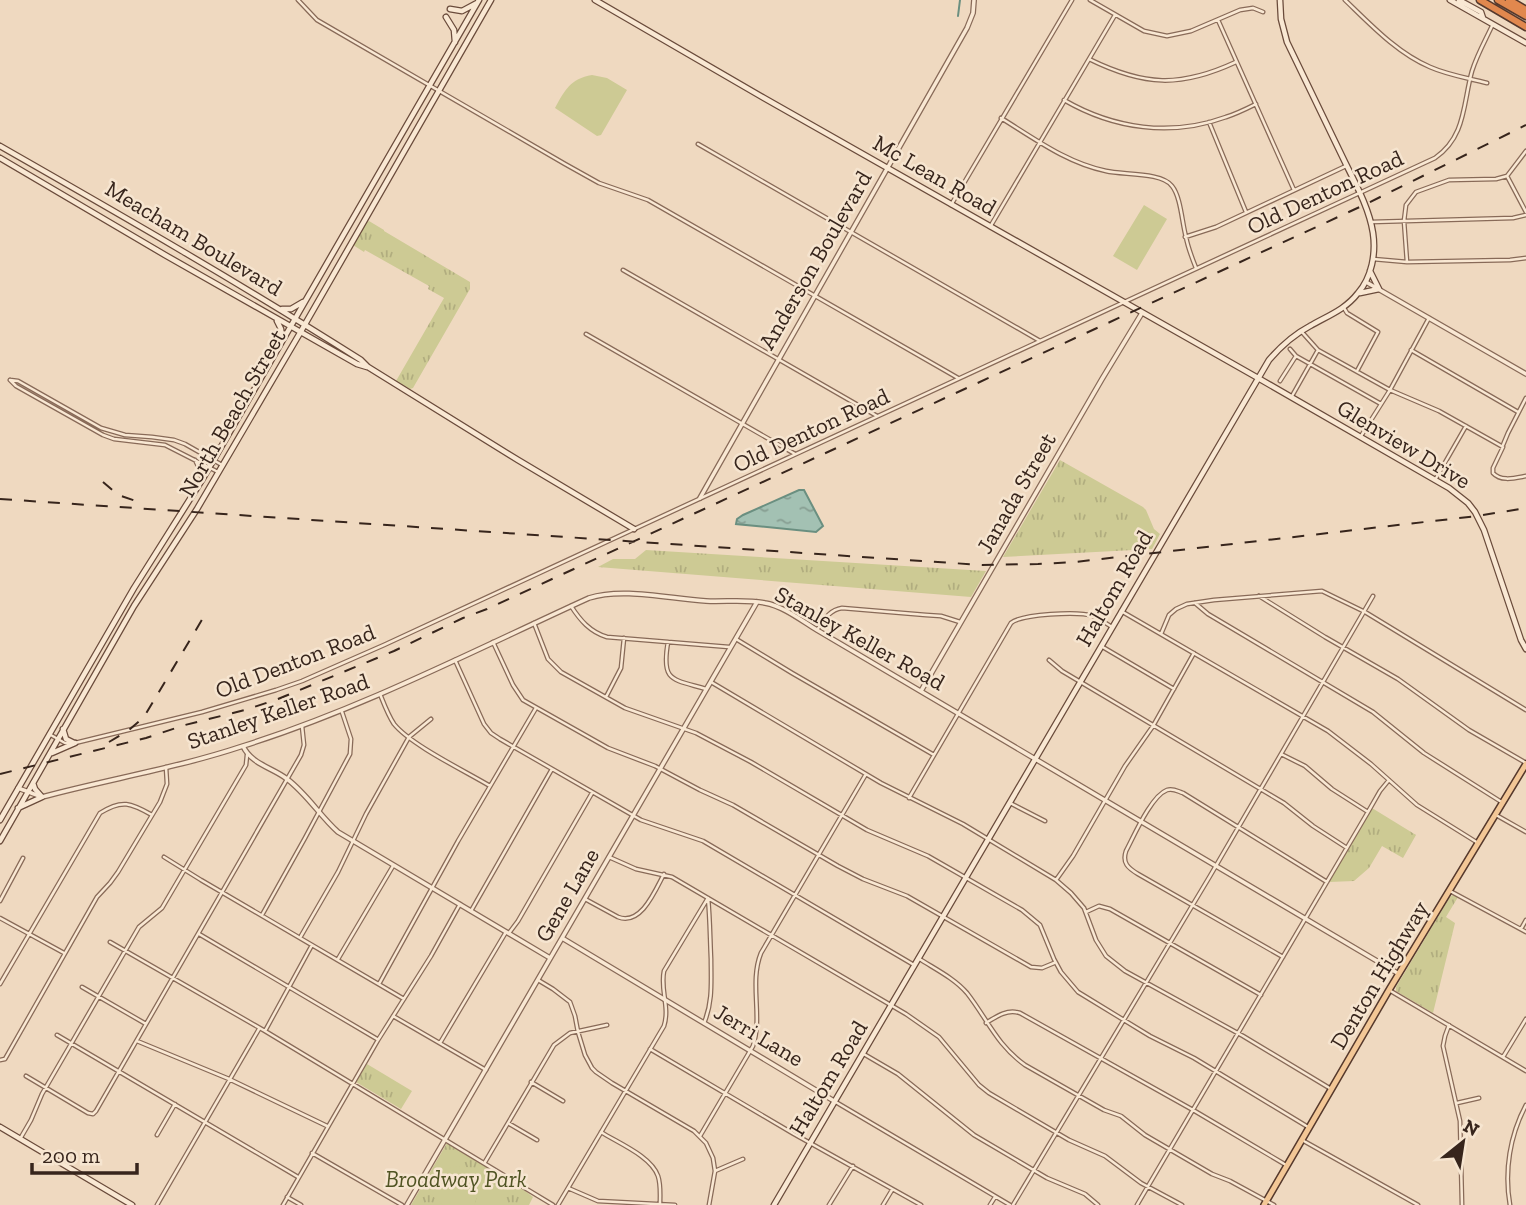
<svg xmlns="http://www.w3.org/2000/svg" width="1526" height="1205" font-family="'Zilla Slab',serif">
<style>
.grass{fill:url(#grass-tufts)}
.pitch{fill:#cdca94}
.water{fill:url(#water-ripples);stroke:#6a8f80;stroke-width:2}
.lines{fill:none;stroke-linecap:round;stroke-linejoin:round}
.stream{stroke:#6a8f80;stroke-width:2}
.minor-casing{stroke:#886a58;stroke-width:5}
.tertiary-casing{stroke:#886a58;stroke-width:6}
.secondary-casing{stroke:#6a4b3b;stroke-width:7}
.primary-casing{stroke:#56392c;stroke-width:8}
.motorway-casing{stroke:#56392c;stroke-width:9}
.minor{stroke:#f9e8d3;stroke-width:2.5}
.tertiary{stroke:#f9e8d3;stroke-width:3.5}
.secondary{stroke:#f9e8d3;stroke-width:4.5}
.primary{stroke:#f3c796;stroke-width:5}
.motorway{stroke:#e1884e;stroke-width:6}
.rail{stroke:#37251c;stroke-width:2;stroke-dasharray:12 12;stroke-linecap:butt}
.labels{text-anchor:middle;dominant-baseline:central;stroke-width:5;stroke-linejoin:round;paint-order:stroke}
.street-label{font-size:23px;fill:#37251c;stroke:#f6e5d0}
.park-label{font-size:23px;font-style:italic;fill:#505423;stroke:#f6e5d0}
</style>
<defs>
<pattern id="grass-tufts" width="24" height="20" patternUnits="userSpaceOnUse" patternTransform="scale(1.75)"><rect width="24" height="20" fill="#cdca94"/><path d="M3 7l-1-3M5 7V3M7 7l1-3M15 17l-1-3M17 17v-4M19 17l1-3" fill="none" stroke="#b1ad7f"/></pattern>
<pattern id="water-ripples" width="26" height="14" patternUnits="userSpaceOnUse" patternTransform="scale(1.75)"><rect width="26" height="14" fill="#a3c1b3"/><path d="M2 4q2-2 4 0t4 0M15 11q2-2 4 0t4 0" fill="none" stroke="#869d91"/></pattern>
</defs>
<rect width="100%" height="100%" fill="#efd9c0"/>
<!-- grass -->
<path class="grass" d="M369,221l15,9v1l86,51v7l-57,99 -3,1 -14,-8 48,-83 -16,-9 1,-3 -64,-36 -1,2 -11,-7 14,-23z
M1060,460l83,47 3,3 8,19 6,5 -8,15 -149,8z
M646,550l340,21 -15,26 -373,-30 15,-8h22z
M1372,808l44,27 -13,23 -21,-12 -13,22 -15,13 -25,1z
M1453,895l5,2 -12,20 9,6 -22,90 -37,-22v-4l54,-90z
M367,1064l45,27 -11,18 -45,-27z
M447,1143l71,42 15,12 -4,8h-118z"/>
<!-- pitch -->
<path class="pitch" d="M592,75l15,3 20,12 -26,45 -4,1 -42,-28c10,-18 15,-29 37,-33z
M1144,205l23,14 -30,51 -24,-14z
M457,1166l15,2 13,10 -11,27h-31l-14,-12c3,-15 13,-24 28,-27z"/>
<!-- water -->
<path class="water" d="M799,490h5l19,36 -7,6 -80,-8 1,-5 6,-4z"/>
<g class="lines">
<!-- stream -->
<path class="stream" d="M958,16l2,-16"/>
<!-- minor casing -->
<g class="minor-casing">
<path id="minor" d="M298,0l19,20 248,144 34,19 49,17 310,178
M1090,0l54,31 23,5 24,-5 49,-21 13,-2 10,4
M1345,0c25,24 52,53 85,67 18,8 38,11 57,16
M1218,20l76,170
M1089,59c55,27 91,29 147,3
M1064,100c50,29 107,37 162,17 10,-3 20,-8 30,-13
M1001,118c34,21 66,45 105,53 17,4 56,1 66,15 9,11 10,37 14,51 2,11 6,21 10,31
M1209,122l37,90
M698,144l342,197
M1507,176l19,36
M951,205l121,-205
M1371,222l142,-4 13,-3
M990,227l125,-212
M1185,237l31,-10 130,-61
M1373,259l34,3 103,-2 16,-2
M1407,262l-3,-41 2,-16 10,-13 33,-12 47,-1 11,-3 19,-25
M623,270l254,146
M1344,308l3,5 31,19 -21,39
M1301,331l17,19 72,40 49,21 64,36 -10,21v5c8,9 22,5 33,3
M586,334l209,120
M1290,349l6,7 85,48
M1411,350l107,62
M10,380l8,1 83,47 24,7 27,2 22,3 11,4 37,21
M10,380l6,6 87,49 11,4 51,6 53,27
M1280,381l16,-25
M1292,396l26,-46
M1361,436l29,-46 39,-72
M1503,445l5,-12 18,-35
M202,452l10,-1 7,-4
M195,460l5,10 2,10
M1435,480l31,-54
M1259,596l66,41 73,42 71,51 57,33
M1195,603l13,11 165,98 51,41 79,50
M571,606c9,14 19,26 36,31l122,10
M1121,611l207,120 43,33 46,41 61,38
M534,623l14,36 13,13 64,36 71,25 55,29 116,68 61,26 94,54 18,15 14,34 7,13 17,20 72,44 44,22 114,69
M817,630c7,-10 12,-20 25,-22l84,7 15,1 19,6
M1161,634l8,-19 7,-6 11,-5 27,-4 108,-9 43,21 161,98
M736,639l56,34 142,82
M493,642l20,43 10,15 85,48 47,18 45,24 33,15 105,61 25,13 44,17 124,71 11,1 12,-5
M668,642c-7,40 4,37 38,47
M1101,646l73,43
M455,660l29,64 7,9 9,6 141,81 62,21 211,124
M1049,660l13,11 222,132 29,23 34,22
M711,682l170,101 82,41 93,56 15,13 13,15 12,32 10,16 19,15 118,65 88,53
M380,694c4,10 8,21 14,30 17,21 71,47 96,62
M606,697l15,-29 3,-30
M49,734l16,9h10l127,-31 74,-22 26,-9 82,-36 1051,-487c31,-21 28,-55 37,-87 5,-16 13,-30 20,-45
M1281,754l24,12 27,23 36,23
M909,798l102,-175c11,-9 67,-12 82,-7 6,3 13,7 19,11
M1010,803l35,18
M1496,815l30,17
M164,857l37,23 203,119
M609,857l27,12 36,8 234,137 33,23 40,48 10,8 80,47 36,16 36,27 41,22
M1056,880l17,-24 52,-90 28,-40 41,-73
M1450,891l76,41
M585,899l33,18c23,9 37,-26 46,-43
M0,901l23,-43
M471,911l81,-142
M1086,912l13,-6 11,3 151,86
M262,915l43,-77 45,-84 1,-15 -9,-27
M0,918l64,35
M1521,929l5,-9
M509,933l9,-12 74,-128
M199,934l178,105
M301,936l37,-64 28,-58 43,-77 22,-18
M110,942l155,89 288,174
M1283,957l-145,-83c-10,-6 -16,-11 -12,-23 8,-15 25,-55 41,-61 6,-2 10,1 16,3l144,89
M918,958c17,11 36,20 49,35 21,27 29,51 58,72l79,45 17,6 24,19 67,39 18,7 44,24
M338,959l55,-93
M538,980l15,9 17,13 5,14 3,16 7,23 7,13 4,4 16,11 82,48 12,12 7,15 2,13 -6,34
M0,984l100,-171c22,-14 31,-10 52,2
M379,984l79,-143 78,-133
M82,987l64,37
M1389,990l137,81
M393,1016l93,54
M704,1023c9,-21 7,-42 7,-64 -1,-21 -1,-41 -3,-61
M986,1023c11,-7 21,-14 34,-10l173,97 93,55
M1449,1025l-4,11 -2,10 17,75 2,84
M265,1031l47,-86
M57,1035l241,142
M137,1041l92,38 98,47
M440,1043l66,-111
M650,1049l144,85 127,71
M862,1053l36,21 76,61 73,43 38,16 13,11
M1503,1057l23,-38
M0,1060l5,-1 92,-162 13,-14 8,-11 42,-70 7,-18 -1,-17
M26,1076l62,37 5,1 3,-3 205,-356 3,-10 -2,-19
M531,1082l32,19
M834,1101l176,104
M1457,1103l22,-5
M508,1123l29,17
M601,1132c17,11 50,24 57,44 3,9 2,19 2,28
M157,1135l18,-31
M700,1136l53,-90c10,-30 -4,-63 8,-93l105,-179
M20,1139l11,-19 11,-26 97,-167 23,-19 84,-143 1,-10
M1302,1140l116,65
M312,1153l90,52
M485,1162l69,-117 16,-12 37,-8
M715,1171l28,-12
M568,1188l30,13 77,4
M287,1197l14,8
M157,1205l102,-176
M283,1205l95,-165 53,-84 29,-52
M558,1205l106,-179c6,-19 -4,-36 0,-55l44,-73
M829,1205l24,-39
M883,1205l9,-15
M990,1205l5,-8
M1013,1205l197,-329 163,-280
M1137,1205l231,-393 12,-21 9,-11
M1510,1205c-6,-34 0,-70 16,-100"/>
</g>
<!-- tertiary casing -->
<g class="tertiary-casing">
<path id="tertiary" d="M1366,282l160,92
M700,498l267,-470 6,-15 1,-13
M921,691l181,-312 40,-66
M243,746c8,18 30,22 44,33 20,15 33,37 51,53l212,126
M18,788l24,9c67,-18 135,-29 201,-51 120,-38 232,-96 346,-148 34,-11 81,1 117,3 19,1 41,-2 59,2 18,3 37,18 52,27l582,344
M562,938l272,163
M407,1205l350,-603"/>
</g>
<!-- secondary casing -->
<g class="secondary-casing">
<path id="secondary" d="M595,0l169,98 494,280 191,110 19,15 7,9 9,18 37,110 5,9
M1450,0l76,43
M1459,0l22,12 2,6
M450,9l12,2 15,-8
M446,17l8,13 1,12
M0,146c121,69 243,139 361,214l7,7 150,93 116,69
M0,158l165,97 192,109 10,3
M1360,293l19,-4 -9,-18
M282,309h9l12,-7
M277,321l4,8 1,10
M63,729l3,10 8,4
M52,753l23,-10
M18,808l24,-11 -7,-8 -2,-6
M0,820l134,-232 68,-108 277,-480
M0,841l134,-235 63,-97 103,-176 191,-333
M0,1127l132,78
M774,1205l495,-845c12,-14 24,-25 41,-34 17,-10 35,-16 48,-33 14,-16 18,-40 15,-60 -4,-26 -19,-52 -30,-75 -19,-39 -37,-77 -56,-116l-6,-23 -1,-19"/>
</g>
<!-- primary casing -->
<g class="primary-casing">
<path id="primary" d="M1264,1205l125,-215 137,-226"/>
</g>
<!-- motorway casing -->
<g class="motorway-casing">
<path id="motorway" d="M1480,0l46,27
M1498,0l28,16
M1509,0l17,10"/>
</g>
<!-- minor -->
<use href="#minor" class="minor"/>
<!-- tertiary -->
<use href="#tertiary" class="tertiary"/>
<!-- secondary -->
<use href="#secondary" class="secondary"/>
<!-- primary -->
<use href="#primary" class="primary"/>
<!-- motorway -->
<use href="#motorway" class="motorway"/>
<!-- rail -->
<path class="rail" d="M103,482l15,13 24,8
M0,499l982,66 56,-1 37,-2 402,-46 49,-8
M109,742l20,-12 15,-13 62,-104
M0,774l146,-36 39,-13 60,-15 33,-11 116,-48 69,-33 24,-9 877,-404 162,-80"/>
</g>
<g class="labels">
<!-- street labels -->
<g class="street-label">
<text transform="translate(935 175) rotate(30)">Mc Lean Road</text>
<text transform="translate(1325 192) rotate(-25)">Old Denton Road</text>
<text transform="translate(194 238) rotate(31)">Meacham Boulevard</text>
<text transform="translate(815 260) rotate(-60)">Anderson Boulevard</text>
<text transform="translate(232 413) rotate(-60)">North Beach Street</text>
<text transform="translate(811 430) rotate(-25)">Old Denton Road</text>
<text transform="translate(1404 444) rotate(31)">Glenview Drive</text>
<text transform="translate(1016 493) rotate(-60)">Janada Street</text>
<text transform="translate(1114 588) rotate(-60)">Haltom Road</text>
<text transform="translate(860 638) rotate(29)">Stanley Keller Road</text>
<text transform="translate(295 661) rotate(-21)">Old Denton Road</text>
<text transform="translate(278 711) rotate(-19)">Stanley Keller Road</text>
<text transform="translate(567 895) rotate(-60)">Gene Lane</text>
<text transform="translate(1379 975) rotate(-59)">Denton Highway</text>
<text transform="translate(759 1035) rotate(31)">Jerri Lane</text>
<text transform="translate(828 1078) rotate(-59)">Haltom Road</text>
</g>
<!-- park labels -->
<g class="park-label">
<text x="456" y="1179">Broadway Park</text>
</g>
</g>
<!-- north arrow -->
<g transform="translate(1463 1142) rotate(30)" stroke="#f6e5d0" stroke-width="5" paint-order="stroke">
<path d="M0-5L12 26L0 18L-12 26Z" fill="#37251c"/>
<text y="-10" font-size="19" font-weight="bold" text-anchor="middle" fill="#37251c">N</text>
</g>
<!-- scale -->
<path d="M32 1163v10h105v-10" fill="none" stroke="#37251c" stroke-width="3.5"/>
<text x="42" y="1163" font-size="21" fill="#37251c" stroke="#f6e5d0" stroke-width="5" paint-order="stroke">200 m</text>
</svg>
